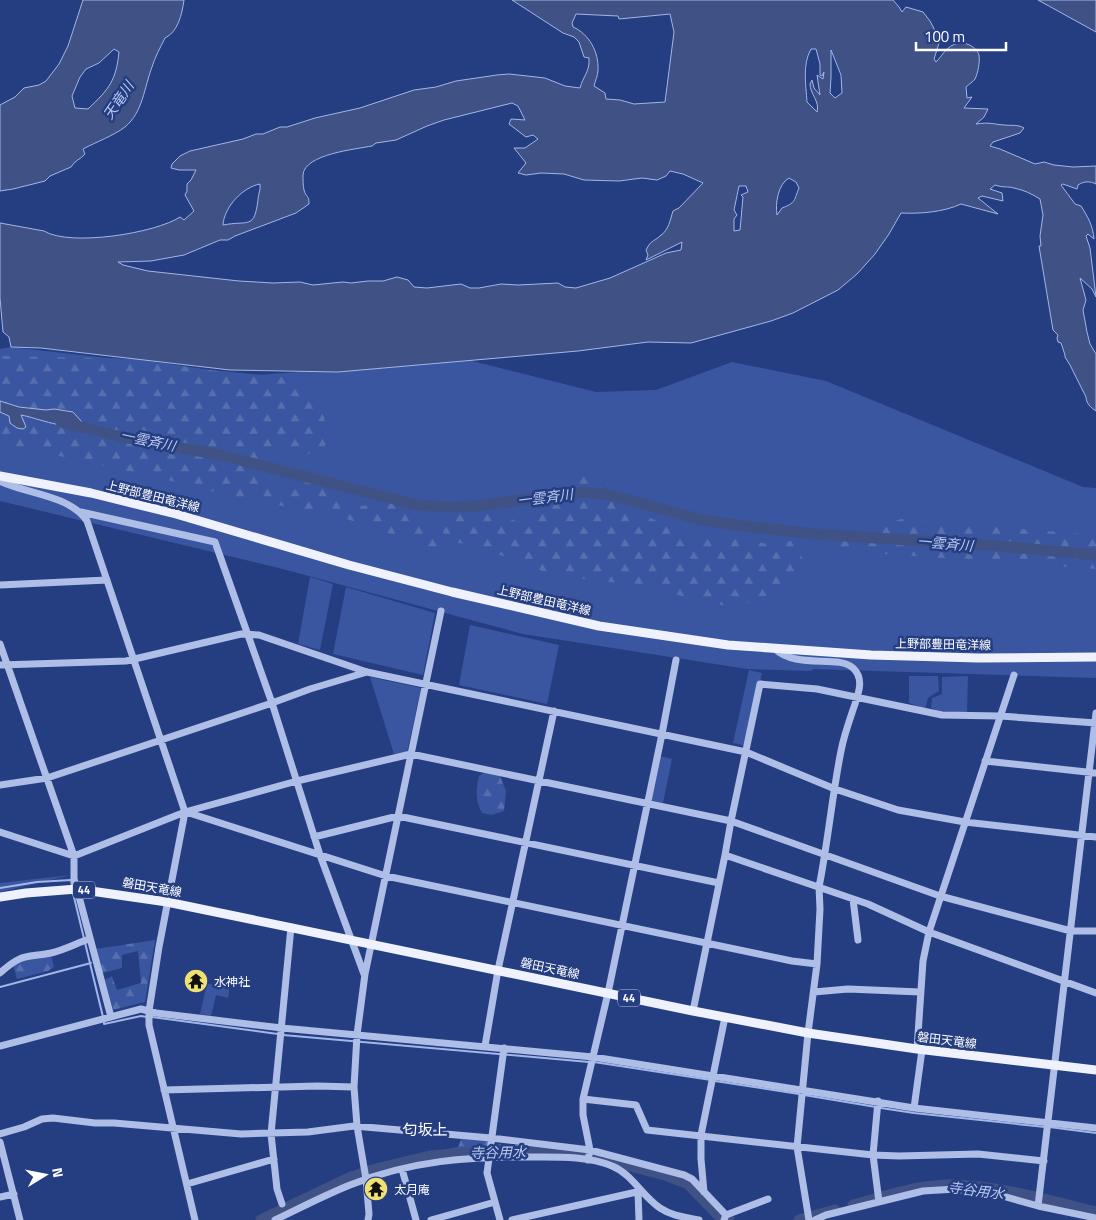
<svg xmlns="http://www.w3.org/2000/svg" width="1096" height="1220" font-family="'Titillium Web','Noto Sans JP',sans-serif">
<style>
.grass{fill:#3a56a0}
.forest{fill:url(#forest-firs)}
.water{fill:#405285;stroke:#a2b6e8;fill-rule:evenodd}
.lines{fill:none;stroke-linecap:round;stroke-linejoin:round}
.stream{stroke:#a2b6e8;stroke-width:2}
.river{stroke:#405285;stroke-width:11}
.minor{stroke:#aebee7;stroke-width:7}
.major{stroke:#eff2fd;stroke-width:9}
.labels{text-anchor:middle;dominant-baseline:central;stroke-width:5;stroke-linejoin:round;paint-order:stroke}
.shield{fill:#253e82;stroke:#bec5da;stroke-width:1}
.shield-label{font-size:11px;font-weight:bold;fill:#fff}
.street-label{font-size:12px;fill:#fff;stroke:#253e82}
.poi-label{font-size:12px;fill:#fff;stroke:#253e82;text-anchor:start}
.water-label{font-size:14px;font-style:italic;fill:#b9c8ef;stroke:#253e82}
.quarter-label{font-size:15px;fill:#fff;stroke:#253e82}
</style>
<defs>
<pattern id="forest-firs" width="22" height="20" patternUnits="userSpaceOnUse" patternTransform="scale(1.25)"><rect width="22" height="20" fill="#3a56a0"/><path d="M5 1l3.5 6h-7zM16 11l3.5 6h-7z" fill="#586fae"/></pattern>
</defs>
<rect width="100%" height="100%" fill="#253e82"/>
<!-- grass -->
<path class="grass" d="M11,347l246,28 211,-15 128,32 60,-2 76,-28 94,19 257,106 13,1v190l-283,-9 -2,2 -64,-2 -224,-35 -244,-66 -279,-67v-152z
M310,577l23,7 -13,66 -22,-6z
M346,587l89,26 -12,62 -90,-21z
M470,625l89,20 -12,59 -88,-19z
M749,670l13,3 -15,73 -14,-3z
M909,676h29l1,15 -11,7 -3,11 -16,-6z
M968,676l-1,37 -21,2 -15,-7 1,-10 10,-4v-17z
M370,677l51,11 -14,64 -13,2z
M660,756l12,3 -9,44 -13,-3z
M71,875l-71,17v-9z
M207,984l23,2 -2,12 -12,-3 -5,21 -11,-2z"/>
<!-- forest -->
<path class="forest" d="M0,356l136,3 73,11 93,9 16,24 6,14 3,24 -6,15 -50,-10 -12,19 25,25 23,-13 54,29 41,-5 30,32 9,18 -100,-34 -106,-20 -84,-21 -151,-33z
M600,475l32,34 57,28 59,3 20,4 23,-3 11,16 -5,27 -46,17 -12,8 -100,-23 -49,-7 -28,-1 -81,-30 -34,-8 -9,-19 42,-16 38,17 55,-44z
M901,519l195,16v34l-279,-20z
M485,772l15,4 6,15 -2,20 -12,4 -10,-2c-7,-13 -6,-23 -3,-37z
M155,940l-10,62 -32,8 -8,-30 7,-4 5,14 24,-7 -3,-32 -16,4v13l-23,6 -3,-25z
M51,956l3,11 -6,4 -31,8 -4,-14 5,-6z
M462,1137l29,2 2,5h9l6,2c10,-3 16,1 25,3 8,1 15,0 22,-1l2,4 -65,2 -87,10 -2,-7 55,-10z"/>
<!-- water -->
<path class="water" d="M83,0h101c-2,14 -6,32 -19,38 -5,10 -10,19 -13,29 -8,21 -9,45 -27,60 -12,9 -29,15 -42,22l2,5c-4,5 -11,7 -14,13l-21,9 -5,5 -32,8 -13,2v-86l15,-8 9,-9 15,-3 7,-4 13,-17 9,-18zM114,49l5,3c-3,29 -10,37 -31,57l-13,-1 -3,-12 8,-19 6,-8 13,-6z
M512,0h381l6,7 3,5 4,-5 17,5 7,9 10,19 -6,19 2,3c5,-5 10,-14 17,-17 8,-5 23,0 26,10 1,7 -1,18 -4,24 -2,3 -6,5 -9,8l1,11 5,-1 -8,11 24,1 -4,8 -8,7c14,-2 16,0 28,1 8,1 13,-1 20,3l-4,5 -27,9 -3,4 10,3 35,15 9,-2 10,3 19,2 23,-1v18c-6,-3 -12,-3 -18,1l-1,4 -14,-5 -2,1 14,19 6,2c7,11 12,20 13,33l-6,-5 -2,2 4,12 6,49 -4,-8 -12,-11 6,22 -3,10 4,22 3,12 6,10v57c-5,-3 -10,-8 -10,-14l-16,-32 -5,-8v-2l-4,-12 -3,-1 -1,-4 1,-3 -5,-5 -14,-84h2l-1,-10 3,-21 -3,-16c-8,-5 -16,-9 -26,-11 -7,-2 -10,0 -19,-3l-5,4 12,4 1,8 -21,-5 -4,2 20,16 -37,-10c-17,8 -41,10 -60,9l-12,21 -14,20 -18,20 -19,16 -45,23 -22,8 -80,22 -43,-1 -70,9 -240,21 -108,-2 -189,-22 -30,-1 -2,-10 -6,-5 -3,-34v-75l44,8c26,16 112,2 136,-14l4,3 10,-9 -9,-16 2,-4v-7l4,-4 5,-10h-17l-8,-2 1,-4 8,-8 10,-5 53,-12 13,-5h7l17,-7h7l28,-9 45,-10 54,-18 22,-3 20,-6 41,-6 12,-1 36,4 20,8 15,2c3,-12 10,-16 9,-30l-5,-1 -5,-15 -5,-5 -11,-4zM576,14l42,2 1,3 51,-5 4,18 -9,70 -31,2 -14,-4 -14,-1 -1,-6 -11,-7c1,-5 4,-10 4,-16 1,-18 -9,-36 -25,-43l-1,-4zM811,49h5l4,15v11l2,1 2,-4 -1,7 -6,-4 3,20 -6,-7 -2,-8 -2,4c0,10 10,17 7,28l-10,-10c-1,-17 -5,-37 4,-53zM831,50l10,25 1,18 -7,5 -5,-5 1,-15zM512,103l6,3 7,14 -14,-1 -2,5 17,13 7,-2 5,4 -13,9h-11l12,15 -8,10 8,2 15,-2 23,1 20,6 35,1 23,-3 15,2 9,-4 4,-5 13,3 20,9 -24,25 -6,3c-3,9 -4,19 -13,25 -8,7 -8,3 -14,14l2,5 -2,5 36,-18 -1,8 -15,3 -56,25 -34,10 -11,-1 -7,-4 -40,2 -17,-1 -22,4h-9l-9,-4 -34,4 -13,-1 -6,-7 -11,-3 -14,4h-15l-17,2 -8,-1 -30,3 -13,-3 -27,1 -34,-2 -91,-10 -25,-6 -5,-3 33,-1 33,-6 36,-15h8l7,-4 61,-23 13,-9c0,-10 -3,-6 -5,-14 -1,-4 -1,-11 -1,-15 1,-21 54,-26 69,-29l4,-3 20,-3 31,-14 17,-6zM789,178l7,4 3,6c-5,12 -3,15 -17,20l-5,7c-2,-11 1,-31 12,-37zM260,184c1,6 -2,10 -2,16 -4,30 -9,20 -35,25 1,-18 20,-38 37,-41zM739,186h7l2,6 -7,3 2,2 -3,33 -6,1v-12l3,-4 -3,-5z
M1038,0h58v32z
M0,401l19,6 27,3 8,-1 19,3 9,10c-14,10 -44,-4 -61,-7l5,12 -3,2 -6,-1 -7,-5 -1,-7 -9,-4z"/>
<g class="lines">
<!-- stream -->
<path class="stream" d="M0,888l37,-6 34,-2 1,6
M73,893l30,124
M0,987l91,-24
M152,1017l126,17
M104,1022v2l37,-8 6,1
M283,1035l306,27
M594,1062l117,18
M715,1081l84,13
M804,1095l72,12
M881,1108l33,5 131,14
M1049,1127l47,6"/>
<!-- river -->
<path class="river" d="M61,422l57,14 102,19 198,50 29,2 28,-1 111,-14 24,3 92,25 50,7 63,7 185,12 96,9
M853,1205c31,-8 64,-20 97,-20 45,0 101,16 146,27
M261,1220l88,-42 27,-9 54,-13 67,-5 83,2 85,22 23,9 33,34 8,2
M799,1220l36,-10"/>
<!-- minor -->
<path class="minor" d="M0,481c26,13 70,14 87,40l98,291 -26,135 -10,64v14l46,195
M81,512l134,30 57,161 48,152 44,119
M0,585l107,-5
M0,644l74,212v23l3,10 34,128
M774,648c22,22 64,6 79,20 11,10 6,24 2,36 -5,15 -11,31 -14,47 -9,45 -13,91 -22,136l1,22 -3,55 -9,69 -11,114 12,73
M0,665l126,-4 115,-27 18,1 108,37 379,80 89,37 63,21 67,12 131,15
M985,761l111,12
M0,785l47,-7 225,-75 38,-14 57,-17
M186,812l200,64 406,85 25,3
M0,832l74,24 111,-44 112,-31 114,-27 320,67 209,75 131,35h25
M314,837l84,-21 321,67
M725,855l143,49 61,28 167,61
M853,899l5,41
M0,973c22,-20 25,-15 51,-20 13,-3 26,-10 38,-14
M814,992l34,-3 72,3
M693,1011l32,-156 6,-34 29,-137 57,5 125,26 58,1 96,7
M0,1046l141,-37 15,4 126,15 311,29 321,51 182,20
M485,1046l13,-76 56,-259
M917,1049l6,-88 6,-29 85,-257
M164,1090l153,-4 37,1
M583,1099l53,6 11,25 226,25 26,1 79,-2 66,7
M878,1101l-5,54 6,47
M914,1108l8,-58
M0,1134l24,-7 18,-8 11,-1 42,5h19l127,11 67,-2 46,-6 137,12 99,12 94,25 8,4 34,36 -2,5
M0,1142l20,78
M588,1160l2,-10 -7,-35v-16l25,-106 54,-259 14,-74
M402,1169l14,51
M187,1184l87,-25
M638,1192l1,28
M704,1192l-3,-33v-24l24,-118
M0,1197l14,-3
M282,1204l-5,-15 -6,-55 20,-207
M1038,1206l58,-493
M726,1215l42,-16
M275,1220c25,-12 50,-25 75,-35 59,-24 120,-29 183,-28 25,0 55,-1 79,9 20,8 30,30 48,42 12,8 25,9 39,12
M368,1220l1,-6 -3,-35 -9,-53 -3,-39 3,-52 8,-61 76,-363
M431,1220l64,-18
M500,1220l-13,-47 17,-125
M512,1220l129,-29
M815,1220l11,-5 97,-24 33,-2 43,6 39,11 58,12"/>
<!-- major -->
<path class="major" d="M0,476l91,17 85,21 173,51 103,27 147,34 129,19 143,10 107,3 118,-1
M0,897l26,-4 51,-4 90,13 526,109 115,22 109,16 179,21"/>
</g>
<!-- icons -->
<defs>
<g id="temple-disc" transform="scale(1.25)"><circle r="9.5" fill="#f0e272" stroke="#253e82"/><path d="M0-6L5-2H3V0L6.5 2.5H4V6H1.5V3h-3V6H-4V2.5H-6.5L-3 0V-2H-5Z" fill="#111"/></g>
</defs>
<g fill-rule="evenodd">
<use href="#temple-disc" x="196" y="981"/>
<use href="#temple-disc" x="376" y="1189"/>
</g>
<g class="labels">
<!-- shield labels -->
<g class="shield">
<rect x="73" y="881.5" width="22" height="17" rx="4"/>
<rect x="618" y="989.5" width="22" height="17" rx="4"/>
</g>
<g class="shield-label">
<text x="84" y="890">44</text>
<text x="629" y="998">44</text>
</g>
<!-- street labels -->
<g class="street-label">
<text transform="translate(153 496) rotate(14)">上野部豊田竜洋線</text>
<text transform="translate(544 600) rotate(13)">上野部豊田竜洋線</text>
<text transform="translate(943 644) rotate(1)">上野部豊田竜洋線</text>
<text transform="translate(152 887) rotate(10)">磐田天竜線</text>
<text transform="translate(550 968) rotate(12)">磐田天竜線</text>
<text transform="translate(947 1040) rotate(7)">磐田天竜線</text>
</g>
<!-- poi labels -->
<g class="poi-label">
<text x="214" y="981">水神社</text>
<text x="394" y="1189">太月庵</text>
</g>
<!-- water labels -->
<g class="water-label">
<text transform="translate(118 100) rotate(-56)">天竜川</text>
<text transform="translate(148 440) rotate(12)">一雲斉川</text>
<text transform="translate(545 497) rotate(-7)">一雲斉川</text>
<text transform="translate(945 543) rotate(5)">一雲斉川</text>
<text transform="translate(498 1152) rotate(-1)">寺谷用水</text>
<text transform="translate(976 1190) rotate(7)">寺谷用水</text>
</g>
<!-- quarter labels -->
<g class="quarter-label">
<text x="425" y="1129">匂坂上</text>
</g>
</g>
<!-- north arrow -->
<g transform="translate(45 1175) rotate(80)" stroke="#253e82" stroke-width="4" paint-order="stroke">
<path d="M0-4L9 19L0 12L-9 19Z" fill="#ffffff"/>
<text y="-8" font-size="14" font-weight="bold" text-anchor="middle" fill="#ffffff">N</text>
</g>
<!-- scale -->
<path d="M916 42v8h90v-8" fill="none" stroke="#ffffff" stroke-width="2.5"/>
<text x="924" y="42" font-size="15" fill="#ffffff" stroke="#253e82" stroke-width="4" paint-order="stroke">100 m</text>
</svg>
